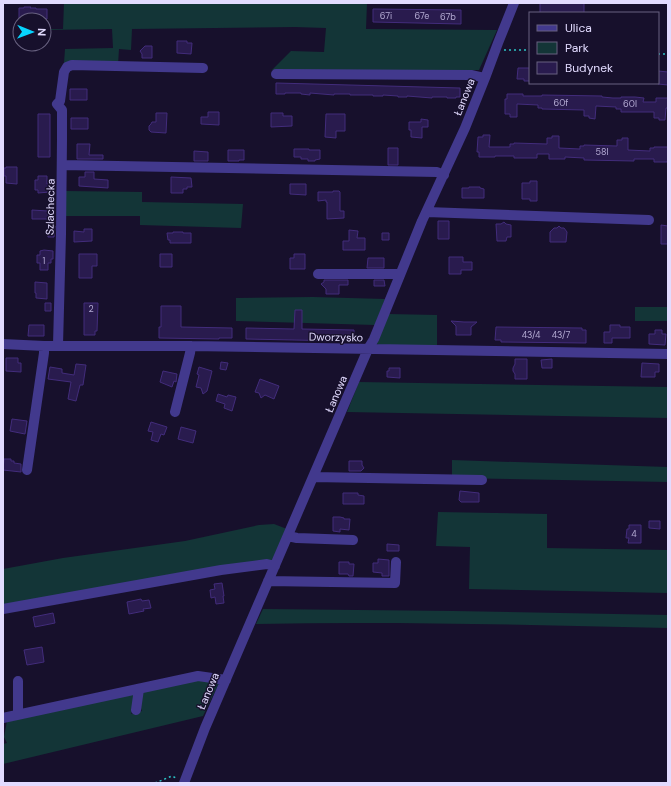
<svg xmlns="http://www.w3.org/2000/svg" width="671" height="786" font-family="'DM Sans',sans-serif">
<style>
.green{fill:#133537}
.building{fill:#291b4e;stroke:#422c7b}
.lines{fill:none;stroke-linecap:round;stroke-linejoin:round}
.path{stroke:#2bc2c4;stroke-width:1.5;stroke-dasharray:2 3;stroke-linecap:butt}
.minor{stroke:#42398d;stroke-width:10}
.labels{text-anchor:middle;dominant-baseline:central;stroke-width:3;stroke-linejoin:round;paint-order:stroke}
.number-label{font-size:9px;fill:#b4abd3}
.street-label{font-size:11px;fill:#e2dbff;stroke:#17102c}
</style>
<rect width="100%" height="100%" fill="#17102c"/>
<!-- green -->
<path class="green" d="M64,3h303l-1,26 131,1 -18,40h-207l19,-19 33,1 2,-24 -31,-1 -163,2 -1,21 -12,-1 -1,16 -54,-2 1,-14 48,-1 -1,-19 -68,1v-1h19z
M65,191l77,1v10l101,2 -2,24 -101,-3v-9h-75z
M313,297l72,2 -10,26 -139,-4v-23z
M635,307h33v14h-33z
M388,314l49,1v33l-57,-2 -4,-3z
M359,382l309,5v31l-321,-6z
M452,460l216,7v15l-216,-4z
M438,512l109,2v34l121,2v43l-199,-4 1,-42 -34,-1z
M274,524l13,5 -14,32 -270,45v-37l60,-11 122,-17 74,-16z
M263,609l191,2 214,4v13c-137,-3 -274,-7 -412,-4z
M194,681h7l18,2 -16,33 -200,48v-20l4,-1 -3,-6 3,-16 128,-28 -1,14 -3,7 11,-3 -2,-5 2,-14z"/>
<!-- building -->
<path class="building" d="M540,3h44v10h-44z
M24,7h7l-1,1h6v1h11v10l-28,1v-12h5z
M373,9l88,1v14l-88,-2z
M177,41h10v2h5l-1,11 -14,-1z
M145,46h7v12h-10v-4l-2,-3z
M518,68h12v13h-6v-2h-7z
M658,71l10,1v13l-10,-1z
M276,83l184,5v9h-4v1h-9v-1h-15v1l-25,-2v1h-9v-1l-15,-1v1h-10v-1h-23v-1h-16v1l-24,-2v2l-9,-1v-1h-16v1h-9z
M70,89h17v11h-17z
M507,94h16v2h19v-1l60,1v1l11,1h8v-1h14l9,1 -1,4h13v-4h12v10h-2l-1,12h-6v-2h-5v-6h-33v-3h-5v-2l-20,-1 -1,13 -6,-1v-2h-5v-6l-42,-1v-1h-4v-3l-21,-1v13h-7v-3h-5v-15h2z
M208,112h11v13l-18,-1v-7h7z
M156,113h11l-1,20 -15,-1 -2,-2v-4l2,-2 1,-2h4z
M271,113h12v3h9v10l-21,1z
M38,114h12v43h-12z
M326,114h19v17h-9v7l-11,-1z
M71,118h17v11h-17z
M421,119l7,1v7h-6v11l-11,-1v-7h-2v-8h12z
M483,135h7l-1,12h21v-3h4v-1l33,1v-6h5v-2h7v12l21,1v-3h4v-1l33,1v-6h5v-2h6v12l22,1v-3h4v-1h14v12l-1,3h-13v-3h-20v2l-50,-1v-2l-19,-1v2h-16v-5h-12v4h-23v-2h-19v1h-16v-5h-2l1,-15h5z
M77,144h13l-1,11h14v4h-26z
M388,148h10v17h-10z
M294,149h15v1h11v9l-5,1v1h-7v-2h-7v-2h-7z
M228,150h16v10h-5v1h-11z
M194,151l14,1v9h-14z
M6,167h11v17l-11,-1v-7h-2v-8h2z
M85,172h9v7l14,1v8l-29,-2v-9h6z
M38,176h9v8h3v8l-12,1v-3h-3v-10h3z
M171,177l20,1 1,9h-5v2h-4v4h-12z
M530,181h7v20h-7v-2h-8v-16h8z
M290,184h16v11l-16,-1z
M469,187h11v1l4,1v9h-22v-10h7z
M333,191h6l1,1v19h4v7l-17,1v-17h-1v-2l-8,1v-9h15z
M32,210l16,1v8h-16z
M438,221h11v18h-11z
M504,222l2,2 5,1v12h-4l-1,4h-9l-1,-17h5z
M661,225l7,1v18h-7z
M48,226h7l-1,11h-6z
M559,226l2,2h3l3,4 -1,10h-16v-10l4,-4h3z
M84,229h8v12l-18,1v-11l10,1z
M349,230l9,1 -1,7h8v12h-22v-9h6z
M173,232h10v1h8v10h-21v-3h-2l-1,-7h6z
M382,233h7v7h-7z
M44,250l9,1v8h-2v4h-3v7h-8v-7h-3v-8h3v-4z
M79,254h18v12h-5v12h-13z
M160,254h12v13h-12z
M294,254h11v15h-15v-11h4z
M449,257h14v5h9v8h-11v4h-12z
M368,258h16v10h-17z
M324,280h24v5h-9v9h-13v-5l-5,-5 3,-2z
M374,280h10l1,6h-11z
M35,282l12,1v16l-11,-1v-5h-1z
M45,303h6v8h-6z
M84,303h14l-1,28h-2v4h-11z
M161,306h20v21l51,1v10h-13v1l-60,-1v-11h2z
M295,310h7v19l52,1v7h-12v4l-96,-2v-11l48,1z
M451,321l13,1h13l-6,5v8h-15v-9z
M29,325h15v11h-16z
M610,325h10v2h10v11h-18v5h-8v-11h6z
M496,327l86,1v2h4v13l-85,-1v-2h-6z
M655,330h7v4h4l-1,11 -16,-1v-10h6z
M6,358h12v5h3v9l-15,-1z
M515,359h12v20h-12v-5l-2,-3v-3l2,-4z
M552,359v9h-10l-1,-8z
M221,362l7,1 -2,7 -6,-1z
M642,363l17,1v8h-4v5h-14z
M76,364l10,1 -3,20h-3l-4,16 -8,-2 3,-17 -23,-3 2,-12 12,2v4l12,2z
M199,367l13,4 -5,20 -4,3 -2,-6 -5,-1 3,-12 -2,-1z
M389,368h11v10l-13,-1v-6h2z
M163,371l14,3 -1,8 -2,-1 -2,6 -12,-5z
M260,379l19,7 -5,13 -9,-4 -4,3 -2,-5 -4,-1z
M218,394l9,3 1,-2 8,2 -4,14 -8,-3 1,-4 -9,-3z
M12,419l15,2 -2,13 -15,-3z
M151,422l16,5 -3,8 -3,-1 -3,8 -7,-2 2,-8 -5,-1z
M181,427l15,4 -3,12 -15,-4z
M4,459h7v2h3v2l7,1v8l-18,-2z
M349,461h13v4l2,3 -3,3h-12z
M460,491l19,2v9h-18l-2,-2z
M343,493h15v2l6,1v8h-21z
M333,517h7l4,1v1h6l-1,11 -9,-1v3l-7,-1z
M649,521h11v8l-11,-1z
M629,525h12v18h-13l1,-5h-3l1,-9h2z
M387,544l12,1v6h-12z
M378,559l11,1v16h-7v-3l-9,-1v-9h5z
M339,562h10v2h5l-1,12h-4l-1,-2h-9z
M222,583l2,13h-1l1,7 -8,1 -1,-7 -4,1 -1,-8 5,-1 -1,-5z
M141,599l1,2 7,-1 2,8 -8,1 1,2 -15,3 -2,-12z
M53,613l2,10 -20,4 -2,-10z
M42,647l2,15 -17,3 -3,-15z"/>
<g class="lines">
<!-- path -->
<path class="path" d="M504,50h26
M658,54h10
M155,783l17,-7 4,2"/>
<!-- minor -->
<path class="minor" d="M276,74l196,1 13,3
M62,165l375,7 7,3
M427,212l222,8
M318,274h82
M3,344l41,2h147l477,8
M58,345l3,-111 1,-95v-29l-5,-6 3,-3 4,-29 3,-5 5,-2 131,3
M175,412l15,-59 1,-7
M27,470l17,-117v-7
M313,477l56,1 113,2
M288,536l9,2 56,2
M268,581l127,2 1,-21
M3,609l218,-39 46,-6 8,2
M18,681v34
M136,710l3,-21
M3,718l195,-42 28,4
M184,783l21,-55 163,-379 6,-10 48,-118 43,-93 20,-50 13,-35 16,-40"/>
</g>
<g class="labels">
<!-- number labels -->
<g class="number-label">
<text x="386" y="16">67i</text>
<text x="422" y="16">67e</text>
<text x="448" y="17">67b</text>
<text x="561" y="103">60f</text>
<text x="630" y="104">60l</text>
<text x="602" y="152">58l</text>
<text x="44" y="261">1</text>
<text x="91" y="309">2</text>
<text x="531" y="335">43/4</text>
<text x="561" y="335">43/7</text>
<text x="634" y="534">4</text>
</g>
<!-- street labels -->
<g class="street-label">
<text transform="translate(464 97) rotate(-68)">Łanowa</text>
<text transform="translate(50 207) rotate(-89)">Szlachecka</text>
<text transform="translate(336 337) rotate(1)">Dworzysko</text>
<text transform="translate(336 394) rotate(-67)">Łanowa</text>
<text transform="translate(208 691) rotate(-67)">Łanowa</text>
</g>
</g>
<!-- border -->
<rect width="671" height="786" fill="none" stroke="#e2dbff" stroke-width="8"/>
<!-- legend -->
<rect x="529" y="12" width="130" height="72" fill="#17102c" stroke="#686180"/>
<rect x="537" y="25" width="20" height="6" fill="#42398d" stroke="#686180"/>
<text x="565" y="32" font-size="12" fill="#e2dbff">Ulica</text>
<rect x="537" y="42" width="20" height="12" fill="#133537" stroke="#686180"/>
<text x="565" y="52" font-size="12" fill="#e2dbff">Park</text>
<rect x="537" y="62" width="20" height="12" fill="#291b4e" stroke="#686180"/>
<text x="565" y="72" font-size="12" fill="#e2dbff">Budynek</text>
<!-- north arrow -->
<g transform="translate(32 32) rotate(91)"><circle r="19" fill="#17102c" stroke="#686180"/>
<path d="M0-3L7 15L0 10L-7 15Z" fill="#07d4ff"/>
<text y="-6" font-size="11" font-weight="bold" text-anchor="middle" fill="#e2dbff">N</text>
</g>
</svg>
